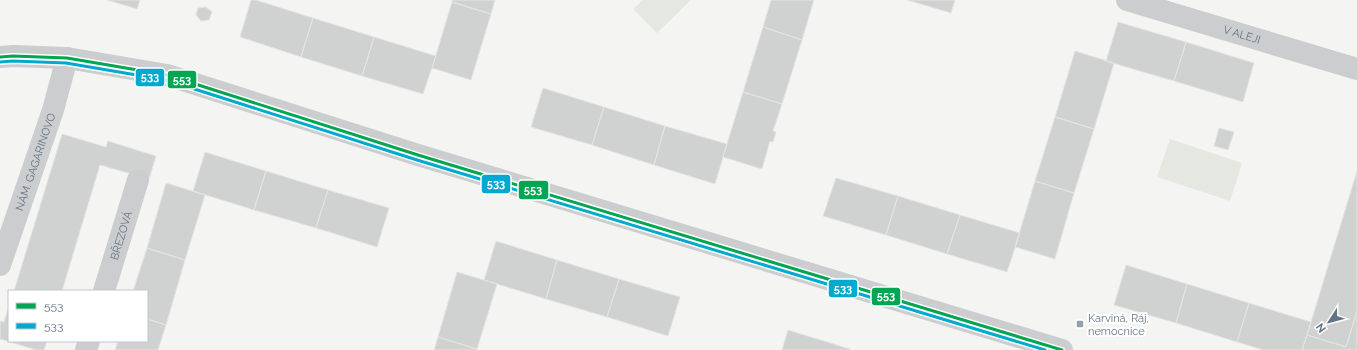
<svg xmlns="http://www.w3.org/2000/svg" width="1357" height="350" font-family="Raleway,sans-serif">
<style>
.green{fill:#e4e8e0}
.building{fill:#d0d2d2;stroke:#e4e4e2}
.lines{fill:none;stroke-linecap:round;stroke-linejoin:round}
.minor{stroke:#cccdce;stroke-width:22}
.tertiary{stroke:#cccdce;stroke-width:22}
.bus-1-casing{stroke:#fff;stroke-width:6}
.bus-2-casing{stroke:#fff;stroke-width:6}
.bus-1{stroke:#00a651;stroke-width:3}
.bus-2{stroke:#00a9ce;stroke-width:3}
.poi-dot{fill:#95a0ab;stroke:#fff;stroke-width:1.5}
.labels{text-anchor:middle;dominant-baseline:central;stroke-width:4;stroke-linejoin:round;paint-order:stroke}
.street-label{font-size:11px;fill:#627385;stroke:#fff}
.poi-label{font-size:11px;fill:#627385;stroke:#fff;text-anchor:start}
.line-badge{stroke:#fff;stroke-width:1.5}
.badge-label{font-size:11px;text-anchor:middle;font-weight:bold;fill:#fff}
</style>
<rect width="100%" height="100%" fill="#f4f5f2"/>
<!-- green -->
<path class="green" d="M643,0h48l-34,33 -24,-24z
M1170,139l72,24 -12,38 -73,-24z"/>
<!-- building -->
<path class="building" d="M107,0h33l-3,9z
M251,0h5l57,18 -12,39 -61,-20z
M452,0h43l-4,14 -39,-12z
M771,0h43l-12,40 -39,-13z
M907,0h48l-4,13z
M452,2l39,12 -20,66 -39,-12z
M206,7l6,5 -3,8 -8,1 -5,-6 2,-7z
M313,18l61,19 -12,39 -61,-19z
M1118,22l68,20 -12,39 -68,-20z
M763,27l39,13 -20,64 -39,-12z
M374,37l62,19 -13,38 -61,-18z
M1186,42l68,21 -11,39 -69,-21z
M1075,51l39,12 -20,66 -39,-12z
M543,88l61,19 -12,38 -61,-18z
M743,92l39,12 -9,27 3,1 -3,10 -3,-1 -8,28 -39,-12z
M604,107l61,19 -11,39 -62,-20z
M1055,117l39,12 -20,64 -39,-12z
M665,126l62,18 -12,40 -61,-19z
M1219,128l15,4 -6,18 -14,-4z
M62,134l44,13 2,-6 48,15 -7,23 -49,-14 -38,126h-48z
M205,152l61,19 -12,39 -61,-19z
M266,171l62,19 -12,38 -62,-18z
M1357,171v140l-11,36 -39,-12z
M836,178l62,18 -12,39 -63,-19z
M1035,181l39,12 -19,66 -40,-12z
M166,183l39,12 -20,65 -38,-12z
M328,190l61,18 -12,39 -61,-19z
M898,196l62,19 -13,39 -61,-19z
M960,215l60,18 -13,39 -60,-18z
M496,241l61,19 -11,39 -62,-19z
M147,248l38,12 -19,65 -19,-6v-28h-14z
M557,260l62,19 -12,38 -61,-18z
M1126,265l61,19 -11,39 -62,-18z
M457,272l40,12 -20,65 -39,-12z
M619,279l61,18 -12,39 -61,-19z
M1187,284l62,19 -12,39 -61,-19z
M1249,303l62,19 -9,28h-39l-26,-8z
M9,306v35h38l-3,9h-8l-36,-11v-18l4,1z
M1357,311v39h-55l5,-15 39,12z
M147,319l19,6 -8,25h-43l3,-9h29z
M788,330l62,19 -1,1h-67z
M438,337l39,12 -1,1h-42z"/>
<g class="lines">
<!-- minor -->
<g class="minor">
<path id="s1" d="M1127,0l230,69"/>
<path id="s2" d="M0,265l53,-155 14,-52"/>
<path id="s3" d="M104,291l34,-111"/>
<path d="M86,350l3,-9"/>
</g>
<!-- tertiary -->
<path class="tertiary" d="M0,57l13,-1 54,2 100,17 251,80 644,195"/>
<!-- bus-1 casing -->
<g class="bus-1-casing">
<path id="bus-1" d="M0,57l13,-1 54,2 100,17 251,80 644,195"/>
</g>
<!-- bus-2 casing -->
<g class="bus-2-casing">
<path id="bus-2" d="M0,62l13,-1 53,2 100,17 251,80 628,190"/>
</g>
<!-- bus-1 -->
<use href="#bus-1" class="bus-1"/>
<!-- bus-2 -->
<use href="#bus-2" class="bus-2"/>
</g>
<!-- markers -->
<rect class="poi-dot" x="1076" y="320" width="8" height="8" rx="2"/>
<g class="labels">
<!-- street labels -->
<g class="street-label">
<text stroke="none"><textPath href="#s1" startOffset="120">V ALEJI</textPath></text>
<text stroke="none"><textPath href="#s2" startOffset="109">NÁM. GAGARINOVO</textPath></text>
<text stroke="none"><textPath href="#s3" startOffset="58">BŘEZOVÁ</textPath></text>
</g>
<!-- poi labels -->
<g class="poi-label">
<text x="1088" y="318">Karviná, Ráj,<tspan x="1088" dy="13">nemocnice</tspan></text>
</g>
</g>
<g class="line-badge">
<rect x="135" y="68" width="30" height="19" rx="4" fill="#00a9ce"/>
<rect x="167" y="70" width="30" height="19" rx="4" fill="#00a651"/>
<rect x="481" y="174" width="30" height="20" rx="4" fill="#00a9ce"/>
<rect x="518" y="180" width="31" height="20" rx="4" fill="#00a651"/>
<rect x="828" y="279" width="30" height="19" rx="4" fill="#00a9ce"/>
<rect x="871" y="287" width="30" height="19" rx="4" fill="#00a651"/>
</g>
<g class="badge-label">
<text x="150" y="81">533</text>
<text x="182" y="84">553</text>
<text x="496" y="188">533</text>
<text x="533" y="194">553</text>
<text x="843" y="293">533</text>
<text x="886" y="300">553</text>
</g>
<!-- legend -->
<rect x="8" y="290" width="140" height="52" fill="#ffffff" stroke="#c0c7ce"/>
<rect x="16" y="303" width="20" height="6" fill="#00a651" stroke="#c0c7ce"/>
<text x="44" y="310" font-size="12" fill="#627385">553</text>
<rect x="16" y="323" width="20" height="6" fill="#00a9ce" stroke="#c0c7ce"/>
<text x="44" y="330" font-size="12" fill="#627385">533</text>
<!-- north arrow -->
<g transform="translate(1329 322) rotate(234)" stroke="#ffffff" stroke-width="3" paint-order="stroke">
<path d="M0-3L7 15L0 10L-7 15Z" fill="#627385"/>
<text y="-6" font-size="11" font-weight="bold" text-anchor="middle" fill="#627385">N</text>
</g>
</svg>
